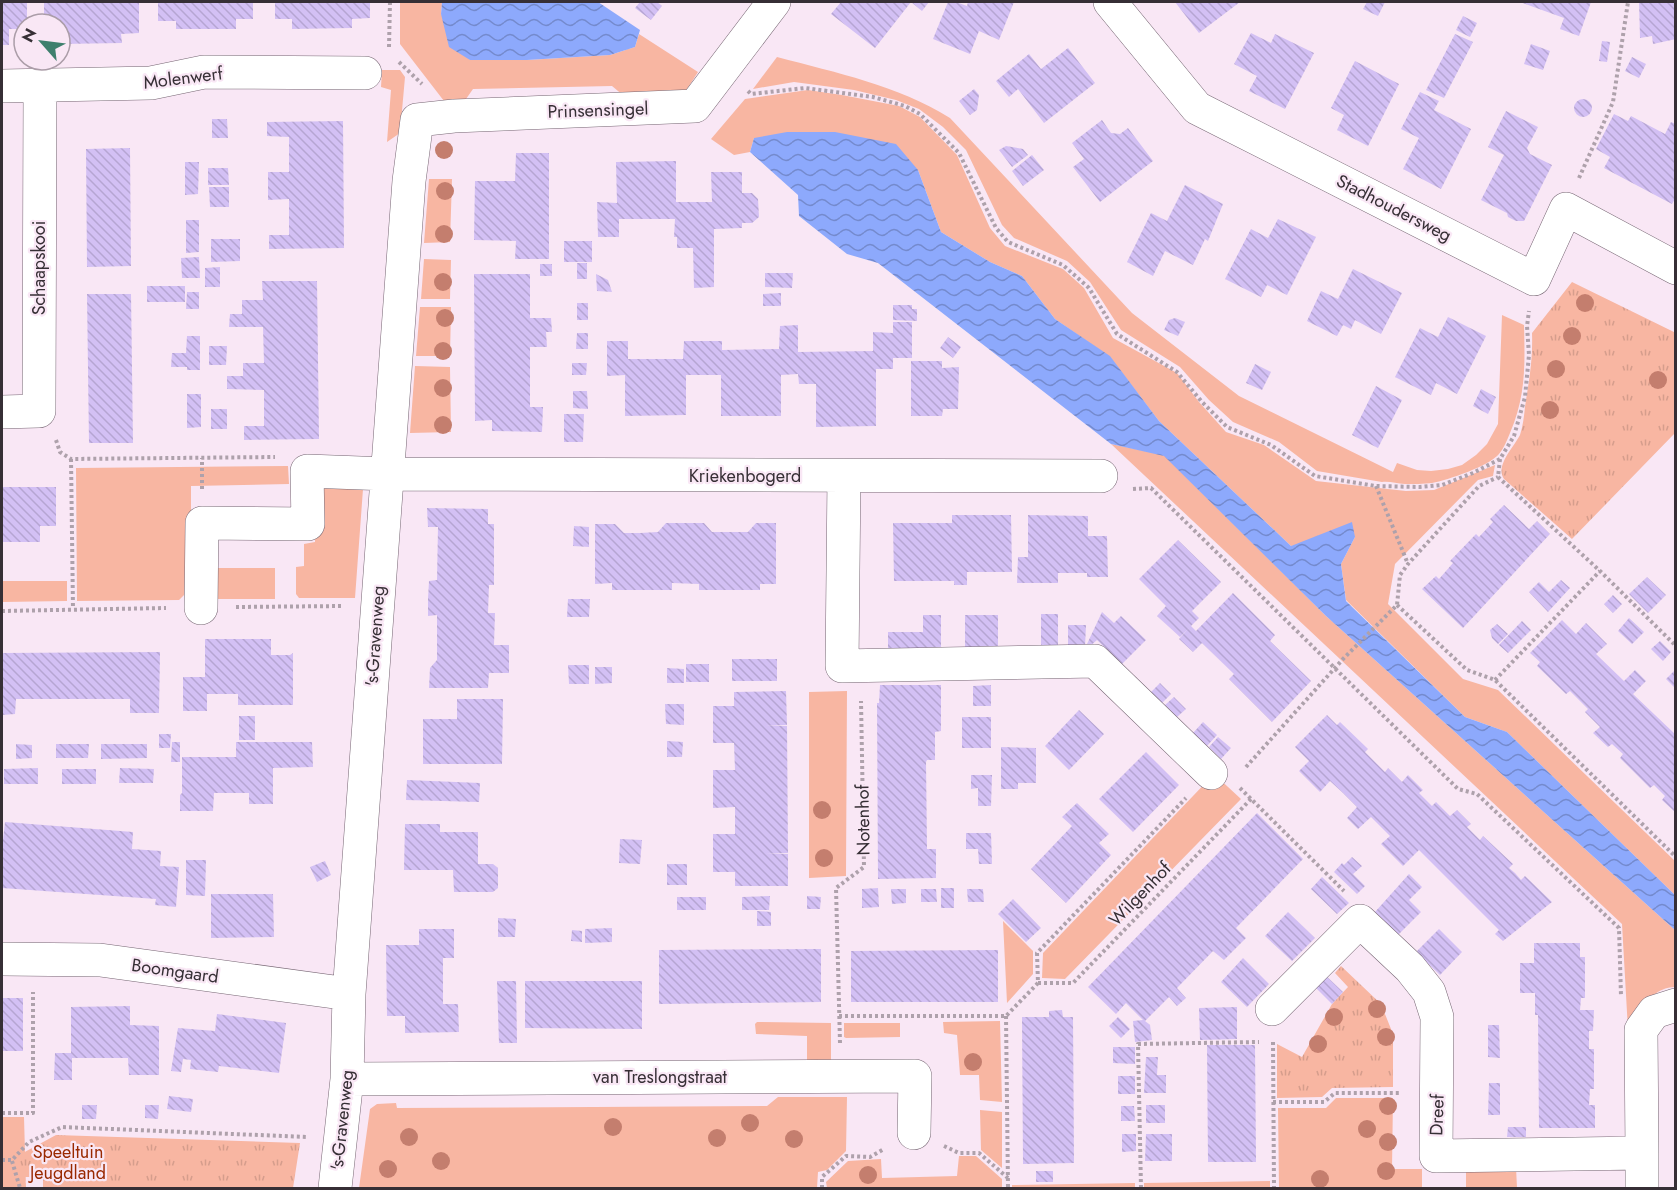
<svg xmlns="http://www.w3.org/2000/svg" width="1677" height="1190" font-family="Jost,sans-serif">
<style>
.green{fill:#f8b6a2}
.park{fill:url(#park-tufts)}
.water{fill:url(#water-waves)}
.building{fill:url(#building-back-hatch)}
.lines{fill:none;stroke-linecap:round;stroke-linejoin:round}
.minor-casing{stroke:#766673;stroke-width:34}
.path{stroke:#aea1ab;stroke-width:4;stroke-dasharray:3 3;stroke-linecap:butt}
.minor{stroke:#fff;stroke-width:33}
.tree{fill:#c47e6e}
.labels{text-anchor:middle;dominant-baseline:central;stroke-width:4.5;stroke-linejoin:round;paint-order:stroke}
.street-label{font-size:18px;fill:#362f35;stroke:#f9e7f5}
.park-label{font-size:18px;fill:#992900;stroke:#f9e7f5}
</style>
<defs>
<pattern id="park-tufts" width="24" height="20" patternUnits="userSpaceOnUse" patternTransform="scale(1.5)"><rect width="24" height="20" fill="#f8b6a2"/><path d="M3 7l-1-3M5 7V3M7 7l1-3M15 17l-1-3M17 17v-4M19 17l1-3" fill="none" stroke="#d59d8c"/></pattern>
<pattern id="water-waves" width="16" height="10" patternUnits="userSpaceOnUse" patternTransform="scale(1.5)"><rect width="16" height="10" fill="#8da9fc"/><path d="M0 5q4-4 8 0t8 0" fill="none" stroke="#748acd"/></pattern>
<pattern id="building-back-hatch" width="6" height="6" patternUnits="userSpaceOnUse" patternTransform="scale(1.5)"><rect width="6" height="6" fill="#d3c0f4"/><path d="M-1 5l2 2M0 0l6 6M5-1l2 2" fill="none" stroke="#b6a5d2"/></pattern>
</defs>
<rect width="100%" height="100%" fill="#f9e7f5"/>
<!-- green -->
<path class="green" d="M400,2h42l-1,12 29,46h57l83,-5 25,-8 4,-13 59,38 -16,25 -52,4 -18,-15 -139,3 -7,10 -22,2 -44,-57z
M777,57c60,16 120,28 173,61l182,195 107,83 154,76 4,-9 20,7 14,1 17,-2 14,-4 14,-10 11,-11 11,-20 4,-109 22,10c1,40 2,71 -14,108 -3,7 -6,15 -11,21 -10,12 -51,26 -67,29 -8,1 -19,1 -27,1 -8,0 -15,-3 -23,-2l-65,-11 -38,-29 -46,-20 -24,-22 -29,-33 -59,-37 -31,-48 -23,-21 -53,-23 -12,-13 -36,-75 -23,-23 -24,-18 -23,-9 -42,-10 -60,-8 -41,7z
M382,70h18l5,7 -5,56 -13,9 4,-52 -10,-3z
M808,90l34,5 57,11 21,11 37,38 33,73 15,18 58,23 21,19 29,50 64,35 22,29 27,30 38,13 52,36 90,10 28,-1 61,-25 -2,11 -15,4 -83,84 -7,40 75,75 35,11 177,171v34l-168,-163 -42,-15 -119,-117 -5,-36 14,-27 -64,9 -132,-125 -49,-64 -55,-38 -33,-43 -32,-14 -49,-30 -23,-62 -164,-32 -4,14 -16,3 -23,-16 34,-40z
M429,179h23l-2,63 -26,1z
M424,259l27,1 -1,39h-29z
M420,307h31l-1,49h-34z
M415,366l35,1 1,65 -41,1z
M1111,444l53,11 162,161 349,314v57c-23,0 -37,25 -47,43l-6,-106z
M288,466l1,18 -98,2v102l-12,12 -102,1 -1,-133z
M338,482l25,7 -8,109h-56l-3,-4v-27l8,-1v-22l11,-2 1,-39 8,-15z
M212,568h63v31h-63z
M67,581v20l-65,1v-21z
M847,691l-1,185 -37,2v-186z
M1214,774l27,25 -176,180 -23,-1 1,-25z
M1003,921l30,30v23l-26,29z
M1000,1021l2,81 -22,-2 -1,-25h-19l-3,-40 -13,-2 -1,-11z
M757,1022l74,1v39h-24v-26l-51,-2 -1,-10z
M844,1023h56v14l-54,1 -2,-1z
M778,1097h69l-1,54 -19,19 -9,2 -1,16h-458l11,-79 7,-5 19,-1 1,5 370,-2z
M1336,1098h57l-1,71h30v19h-143l-1,-80h48z
M980,1110l22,2v56l-21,-18z
M2,1117h22l2,71h-24z
M959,1156h17l26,23v9h-175l-1,-6 22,-21 33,-2 1,19 75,-2z
M1516,1167l1,21h-51v-20z
M1270,1181v7h-126v-5z
M1135,1183v5h-123v-3z"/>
<!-- park -->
<path class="park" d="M1572,282l104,51 -1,100 -103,106 -68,-60c-9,-13 9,-31 16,-44 3,-9 4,-19 5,-28 4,-26 8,-47 7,-74z
M1341,966l40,38 12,30v53l-61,1 -10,9 -45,1v-54l25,13 30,-53 16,-17 -13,-14z
M56,1135l244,8 -7,45h-250v-11h-24l2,-23z"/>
<!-- water -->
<path class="water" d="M442,2h156l42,28 -5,17 -25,8 -83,5h-57l-21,-13 -8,-33z
M787,132h48l61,12 22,26 23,62 49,30 32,14 33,43 55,37 49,65 132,125 61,-24 3,15 -14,27 5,37 119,116 42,15 168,163v35l-349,-314 -162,-160 -53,-12 -233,-181 -31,-9 -48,-38 -1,-21 -48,-43 4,-14z"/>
<!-- building -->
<path class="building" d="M2,2h25v22h-3v5h-15v16h-7z
M44,2h95v31l-18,1 1,9 -60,1 -2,-20h-16z
M158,2h95v17h-17v10h-60v-8h-18z
M275,2h95v16l-18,1v9l-60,1v-10h-17z
M640,2h17l5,4 -11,14 -16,-12z
M841,2h88l-7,9 -11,-9 -36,46 -44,-34z
M948,2h8l11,4 1,-4h46l-15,38 -20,-9 -9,23 -37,-15z
M1175,2h65l-41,31z
M1367,2h18l-7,14 -15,-7z
M1520,2h71l-12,34 -19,-7 4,-11z
M1639,2h37v37l-23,5 -1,-8 -12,2z
M1463,16l14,7 -7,14 -14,-7z
M1251,33l20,10 4,-9 39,19 -29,56 -36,-18 8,-15 -23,-12z
M1455,34l18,8 -29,56 -18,-8z
M1602,41l8,1 -3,20 -8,-1z
M1531,44l19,7 -7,19 -19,-6z
M1068,48l27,35 -51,40 -26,-34 -9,8 -13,-16 33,-27 12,15z
M1632,57l14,7 -7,14 -14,-7z
M1355,61l44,23 -31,62 -31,-16 7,-15 -13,-7z
M974,89l5,6 -2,15 -7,5 -11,-14z
M1420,92l19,9 -5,9 37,19 -30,60 -38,-20 16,-31 -18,-9z
M1574 108a9 9 0 1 1 18 0a9 9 0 1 1-18 0Z
M1506,111l32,16 -11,21 3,6 22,11 -28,56h-8l-8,-4 -1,-4 -26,-13 23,-45 -16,-8z
M1614,114l14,7 3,-5 34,18 6,-12 5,2v73l-4,7 -68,-36 6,-11 -14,-8z
M212,119h15l1,19h-16z
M1102,120l9,13 9,1 8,-6 25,33 -53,41 -27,-35 11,-8 -12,-16z
M343,121l1,127 -75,1v-14h20v-36l-21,1v-28h21v-35l-22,-1v-14z
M1006,146l17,3 5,6 -16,12 -13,-17z
M130,148l1,118 -44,1 -1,-118z
M516,153h33v106h-34l1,-18 -42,-1 1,-59h40z
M1032,155l12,15 -21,16 -11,-15z
M676,161v41h36l-1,-30h31v21h10l6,6 1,18 -7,6h-10v5l-28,1v58l-20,1 -1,-40h-16v-11h-3l1,-18h-56v18h-21l-1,-35 20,1 -1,-41z
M185,162h14l-1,32 -13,1z
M208,168h20l1,17h-21z
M1185,185l38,19 -15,37 -3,-2 -12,26 -28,-14 -12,25 -26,-14 24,-49 16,8z
M209,187h20v20h-19z
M1278,219l38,18 -29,58 -20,-10 -6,12 -36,-18 26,-50 17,9z
M186,220h13v32l-13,1z
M211,239h29v22l-29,1z
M564,241h28v21h-28z
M199,257l1,21h-18l-1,-20z
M577,263h10v16h-10z
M540,264h12v12h-12z
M220,267v20h-15v-19z
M1353,269l49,24 -21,41 -26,-14 -4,9 -8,-4 -6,11 -30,-15 14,-30 17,8z
M765,273h28l-1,15 -27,-1z
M474,274h56v44h21l1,14h-6l1,15h-17v60h13l-1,25 -50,-1v-11l-17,1z
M596,274l12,6 4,12 -15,-1z
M262,281h55l2,158 -75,1v-14h20v-36l-37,-1v-13h16v-13h21l-1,-36h-34l1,-13h12v-14h21z
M147,286h38v16h-38z
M187,292h12v17h-13z
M781,293v13h-18v-12z
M87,294h44l2,149h-44z
M577,303h11v17h-11z
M893,305h19v4h5v12l-24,-1z
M1448,317l38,19 -29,58 -21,-11 -5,12 -36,-18 25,-49 18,9z
M1175,318l10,4 -7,14 -14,-6 5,-10z
M893,322h19v36h-19v11h-17v57l-60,1v-43h-17l-1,-10 -17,1v41h-60v-41h-35v40l-61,1v-41l-18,1v-35h21v18h55l1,-18h38v9l57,-1 1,-23 18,-1v27l75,-1v-19l20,1z
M577,333h11v16h-12z
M187,336h13v34h-13v-3h-16l1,-14h14z
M948,337l13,10 -8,11 -13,-10z
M209,346h18l-1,19h-17z
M911,361h31v7l17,-1 -1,42h-15l-1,7h-31z
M572,363h15l-1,12h-14z
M1255,364l16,8 -9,18 -16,-7z
M1376,386l26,14 -24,48 -26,-13z
M1481,389l15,8 -8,17 -15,-8z
M573,391h14l1,18 -15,-1z
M187,394h14v33l-14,1z
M211,409h16v20h-16z
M564,414h20l-1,28h-19z
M2,487h54v39h-16v16h-38z
M1504,505l25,24 8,-8 13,13 -87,94 -41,-39 14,-13 3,3 14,-16 -3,-2 26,-27 3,3 14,-15 -3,-3z
M427,508l61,1v15h6v61h-5l-1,28h7l-1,32h15v28h-20l-1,15h-59l1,-20 7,-8v-45l-9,1v-17l1,-18 8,-1 1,-53h-10z
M952,515h59l1,57h-45v13h-13v-4h-60l-1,-58h59z
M1028,515l60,1v20h19l1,41h-21v-4h-29v10h-41l1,-26h10z
M666,523h38l8,9h36l8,-9h20v61h-16v6h-61v-6l-27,-1v7h-60v-7l-17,1v-60h20l9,9h16l18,-1z
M574,526l15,1v20l-16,-1z
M1178,540l43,42 -29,29 7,7 -8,8 5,5 37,-38 42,42 -5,6 41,40 -39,41 -43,-43 5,-5 -32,-31 -9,9 -14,-13 10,-11 -9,9 -23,-21 9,-10 -27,-27z
M1647,577l19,18 -18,18 -19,-19z
M1561,580l9,8 -22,24 -19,-20 10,-10 10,10z
M1613,595l9,9 -9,9 -9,-9z
M568,599h22l-1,18h-22z
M1102,612l12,11 7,-7 25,24 -24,24 -25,-24 -8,7 -2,-3z
M1041,614h17v34h-17z
M923,615h18v34h-53v-17h35z
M965,615h33v33h-33z
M1629,618l15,14 -12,12 -14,-13z
M1562,620l14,14 10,-11 21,21 -11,10 28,27 11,-11 11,11 -13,13 43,41v78l-14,-13 3,-4 -11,-11 -4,3 -30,-30 3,-4 -11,-10 -4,3 -15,-14 7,-6 -15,-15 3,-3 -18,-18 -4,3 -29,-28 3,-4 -10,-9z
M1522,621l9,9 -23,23 -9,-8z
M1497,624l11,10 -10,10 -6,-6 -2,-8z
M1068,625h18l-1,22h-17z
M205,639h66v16h19l3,-2v52h-55v-11h-31v17h-24v-34h22z
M1660,641l11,11 -8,9 -12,-12z
M160,652l-1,61h-29v-14h-114l-1,15 -13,1v-62z
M732,659h45v22h-45z
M686,664h23v18h-23z
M568,665h21v19h-20z
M595,667h17v16l-17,1z
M667,668l17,1v14h-17z
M1676,669v16l-2,2 -8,-8z
M1160,683l11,11 -9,9 -11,-11z
M880,685h61v46l-6,1v28h-8l-1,2 1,87h9v29l-58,1 -1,-176h2z
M991,685v21h-18v-20z
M786,691l1,34 -21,1h21l1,127 -22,1h22v32h-53v-14h-22v-38h22v-27l-22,1v-38h22l-1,-27h-21v-37h21v-14z
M1174,697l12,12 -9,8 -12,-12z
M457,699h46l-1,65h-79v-45h34z
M665,704h19v21l-18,-1z
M1079,710l25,24 -35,36 -24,-24z
M1327,715l10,10 3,-3 26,25 2,2 -3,3 20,20 3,-4 14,14 6,-7 15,15 -4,3 13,13 4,-4 14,14 7,-6 14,14 -4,3 13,13 3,-4 30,28 -4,4 6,5 6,7 4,-4 27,26 -49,39 -8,-7 4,-4 -80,-80 -16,16 -22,-22 9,-8 -19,-19 -13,12 -11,-11 10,-11 -14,-14 -13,-12 -10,11 -21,-21 10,-10 -14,-14z
M239,716h16v24h-16z
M962,717h29v31h-29z
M1203,722l14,13 -10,11 -14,-13z
M159,734h12l-1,14h-11z
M1218,737l13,11 -10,11 -12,-12z
M667,741l16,1 -1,15h-15z
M172,742h8v20h-9z
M236,742h76l1,25 -40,1v36h-24v-11h-35l-1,18h-33v-16l2,-2v-36h54z
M16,744l16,1v13l-16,1z
M56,744h33l-1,14h-32z
M101,744h46v14l-46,1z
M1001,747l35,1v35h-18v6h-17z
M1146,752l33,33 -46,47 -34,-33z
M38,768v16h-34v-15z
M120,768l34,1 -1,14h-34z
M62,769h34v15h-34z
M971,775h21l-1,31h-13v-18l-7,1z
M407,780l73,3 -1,19 -73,-2z
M1077,803l32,31 -10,9 12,12 -45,48 -35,-34 41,-43 -10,-9z
M1257,813l46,46 -67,69 10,10 -22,22 -11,-9 -36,37 9,10 -9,8 -8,-9 -24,24 5,4 2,15 -17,2 -2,-21 10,-1 -17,-17 -10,11 -28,-27z
M5,822l128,10 -1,17 29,2 -1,15 19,1 -3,40 -21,-2 1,-6 -154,-11v-48h1z
M405,824h35v8h38v32h15l5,4v20l-5,4h-39l-1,-22h-49z
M966,833h25l1,31h-13l-1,-15h-12z
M620,839l22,1 -2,24 -21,-1z
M1352,857l10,9 -9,8 12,12 -8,8 -23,-22 8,-9 2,2z
M186,860h20l-1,36 -19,-1z
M325,861l6,14 -14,7 -7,-15z
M667,864h20v21h-20z
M1409,874l13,13 -13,13 12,12 -23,23 -23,-23z
M1322,877l27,26 -12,11 -26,-25z
M878,888l1,19 -17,1v-19z
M941,888h13v20h-13z
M891,889h15v14l-14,1z
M921,889h15l1,13h-16z
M967,889h16l1,13h-16z
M211,894h62l1,43 -63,1z
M770,896l-1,14h-27v-13z
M807,896l14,1 -1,12h-13z
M677,897h29v13h-29z
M1013,899l28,29 -15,14 -28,-28z
M757,911l14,1v14h-14z
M1288,912l27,26 -23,23 -27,-25z
M498,918l18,1 -1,18h-17z
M612,928v14l-27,1v-14z
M419,929h35v29h-11v46h15l1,28 -54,1v-17h-18l-1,-71h33z
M1439,929l23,23 -22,23 -24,-23z
M572,930l10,1v11l-11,-1z
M1534,943h46v14h5v41h-4l-1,12h14l-1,21h-4v18h5v40h-4l-1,16h6v23h-56l-1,-113h-3v-22h-15v-30h14z
M821,949v53l-162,2v-54z
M998,950v52h-147v-51z
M1243,958l26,26 -22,23 -26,-25z
M1322,972l21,20 -11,12 -21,-21z
M497,981h19l1,62h-18z
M525,981h117v48l-117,-1z
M2,998h21v53h-21z
M130,1006v19l29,1v49h-30l-1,-17h-56v22h-18l1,-27h16v-46z
M1237,1007v32l-37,1 -1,-32z
M1062,1010l1,7h10l1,146 -51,1 -1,-147h27v-6z
M217,1014l69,9 -7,50 -60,-7 -1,6 -28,-3 1,-9 -8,-1 -2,13 -10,-1 7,-43 37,3z
M1118,1017l12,12 -9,9 -12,-12z
M1488,1025h11l1,33 -12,-1z
M1207,1045h48l1,117h-48z
M1113,1047h22v17l-22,-1z
M1146,1057h12l-1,18h9v18h-22z
M1118,1076h17v18h-17z
M1489,1083h11v32h-12z
M169,1096l24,3 -2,13 -24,-3z
M82,1105h15l-1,14h-14z
M145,1105h14l-1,14 -13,-1z
M1146,1105h19v18h-19z
M1121,1106h13l1,15h-14z
M1508,1127h18v10h-19z
M1122,1134h14v17l-14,1z
M1146,1134h26v27h-27z
M1036,1171h17v11h-17z"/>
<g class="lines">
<!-- minor casing -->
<g class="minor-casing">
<path id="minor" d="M1110,2l87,106 337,171 32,-70 110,59
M2,86l149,-3 53,-11 161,1
M2,412l37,-1 1,-324
M844,476l-2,190 253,-5 116,112
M201,608l1,-85 106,1 -1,-53 81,3 713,2
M2,959l98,1 249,34
M1272,1009l88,-88 50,47 19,24 8,25 -1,139 206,-3 -1,-123 13,-18 22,-7
M347,1079l568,-3 -1,57
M335,1188l12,-109 2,-85 60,-813 8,-61 37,-4 241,-10 79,-104
M1642,1188v-35"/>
</g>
<!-- path -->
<path class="path" d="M389,47l1,-45
M399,62l23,22
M748,91l3,3 54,-6 68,9 32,9 15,8 39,39 37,75 12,14 55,23 26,23 28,46 60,38 25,30 25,25 44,18 44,31 61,10 44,1 22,-2 31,-12 27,-14 14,-23 11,-39 4,-42 -2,-29 2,-15
M1579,178l34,-76 15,-100
M56,440l4,12 11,7 204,-2
M71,459l2,150
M1500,459l-2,18 102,94 76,75
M1376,486l32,78
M202,489v-31
M1133,489l18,-1 307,301 19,5 142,134 2,68
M1397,605l70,65 28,10 181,177
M236,607l107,-1
M2,611l164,-3
M1495,680l105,-109
M1246,767l97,-108 54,-54 3,-30 8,-11 71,-78 19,-9
M1240,788l104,103
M1038,983h35l178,-184
M839,1016h167l32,-33 -1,-30 149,-155
M1006,1016l2,172
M1273,1042l1,146
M840,1043l-4,-155 28,-21 -3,-166
M1273,1102h51l11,-9h66
M2,1113h31v-121
M944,1146l15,7h20l29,25
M2,1160h10l17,-18 33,-15 245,10
M12,1161l8,27
M822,1188v-11l24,-21 24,1 14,-8
M1141,1188l-3,-144 121,-2"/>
<!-- minor -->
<use href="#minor" class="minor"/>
</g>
<!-- trees -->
<g class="tree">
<circle cx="444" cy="150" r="9"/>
<circle cx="445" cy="191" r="9"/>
<circle cx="444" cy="234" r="9"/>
<circle cx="443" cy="282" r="9"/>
<circle cx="1585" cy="303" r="9"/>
<circle cx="445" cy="318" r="9"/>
<circle cx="1572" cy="336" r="9"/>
<circle cx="443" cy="351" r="9"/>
<circle cx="1556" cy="369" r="9"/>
<circle cx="1658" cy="380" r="9"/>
<circle cx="443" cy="388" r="9"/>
<circle cx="1550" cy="410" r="9"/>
<circle cx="443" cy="425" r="9"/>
<circle cx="822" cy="810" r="9"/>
<circle cx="824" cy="858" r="9"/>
<circle cx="1377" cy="1009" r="9"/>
<circle cx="1334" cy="1017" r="9"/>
<circle cx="1386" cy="1037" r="9"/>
<circle cx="1318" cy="1044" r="9"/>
<circle cx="973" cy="1062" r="9"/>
<circle cx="1388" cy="1106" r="9"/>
<circle cx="750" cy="1123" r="9"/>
<circle cx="613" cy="1127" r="9"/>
<circle cx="1367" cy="1129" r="9"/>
<circle cx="409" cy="1137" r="9"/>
<circle cx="717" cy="1138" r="9"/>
<circle cx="794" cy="1139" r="9"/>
<circle cx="1388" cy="1142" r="9"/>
<circle cx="441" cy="1161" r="9"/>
<circle cx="388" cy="1169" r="9"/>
<circle cx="1386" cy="1171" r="9"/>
<circle cx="868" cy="1175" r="9"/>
<circle cx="1320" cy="1179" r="9"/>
</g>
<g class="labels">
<!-- street labels -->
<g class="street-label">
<text transform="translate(183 78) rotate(-7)">Molenwerf</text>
<text transform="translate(598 110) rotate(-2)">Prinsensingel</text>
<text transform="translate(1394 208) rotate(27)">Stadhoudersweg</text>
<text transform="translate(39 268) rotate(-90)">Schaapskooi</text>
<text x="745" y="476">Kriekenbogerd</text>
<text transform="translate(375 636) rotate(-86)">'s-Gravenweg</text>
<text transform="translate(863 820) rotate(-91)">Notenhof</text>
<text transform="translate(1140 894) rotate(-46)">Wilgenhof</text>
<text transform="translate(175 971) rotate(8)">Boomgaard</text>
<text x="660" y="1077">van Treslongstraat</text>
<text transform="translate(1437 1115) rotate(-88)">Dreef</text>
<text transform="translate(342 1120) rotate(-84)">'s-Gravenweg</text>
</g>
<!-- park labels -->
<g class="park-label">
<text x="68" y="1152">Speeltuin<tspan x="68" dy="21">Jeugdland</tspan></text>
</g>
</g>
<!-- border -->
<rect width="1677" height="1190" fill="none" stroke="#362f35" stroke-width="6"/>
<!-- north arrow -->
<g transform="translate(42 42) rotate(298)"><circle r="28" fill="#f9e7f5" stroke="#ab9da8" stroke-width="1.5"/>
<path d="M0-4.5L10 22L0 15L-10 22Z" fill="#3e7f6d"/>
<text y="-9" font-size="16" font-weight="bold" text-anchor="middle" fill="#362f35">N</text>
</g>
</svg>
